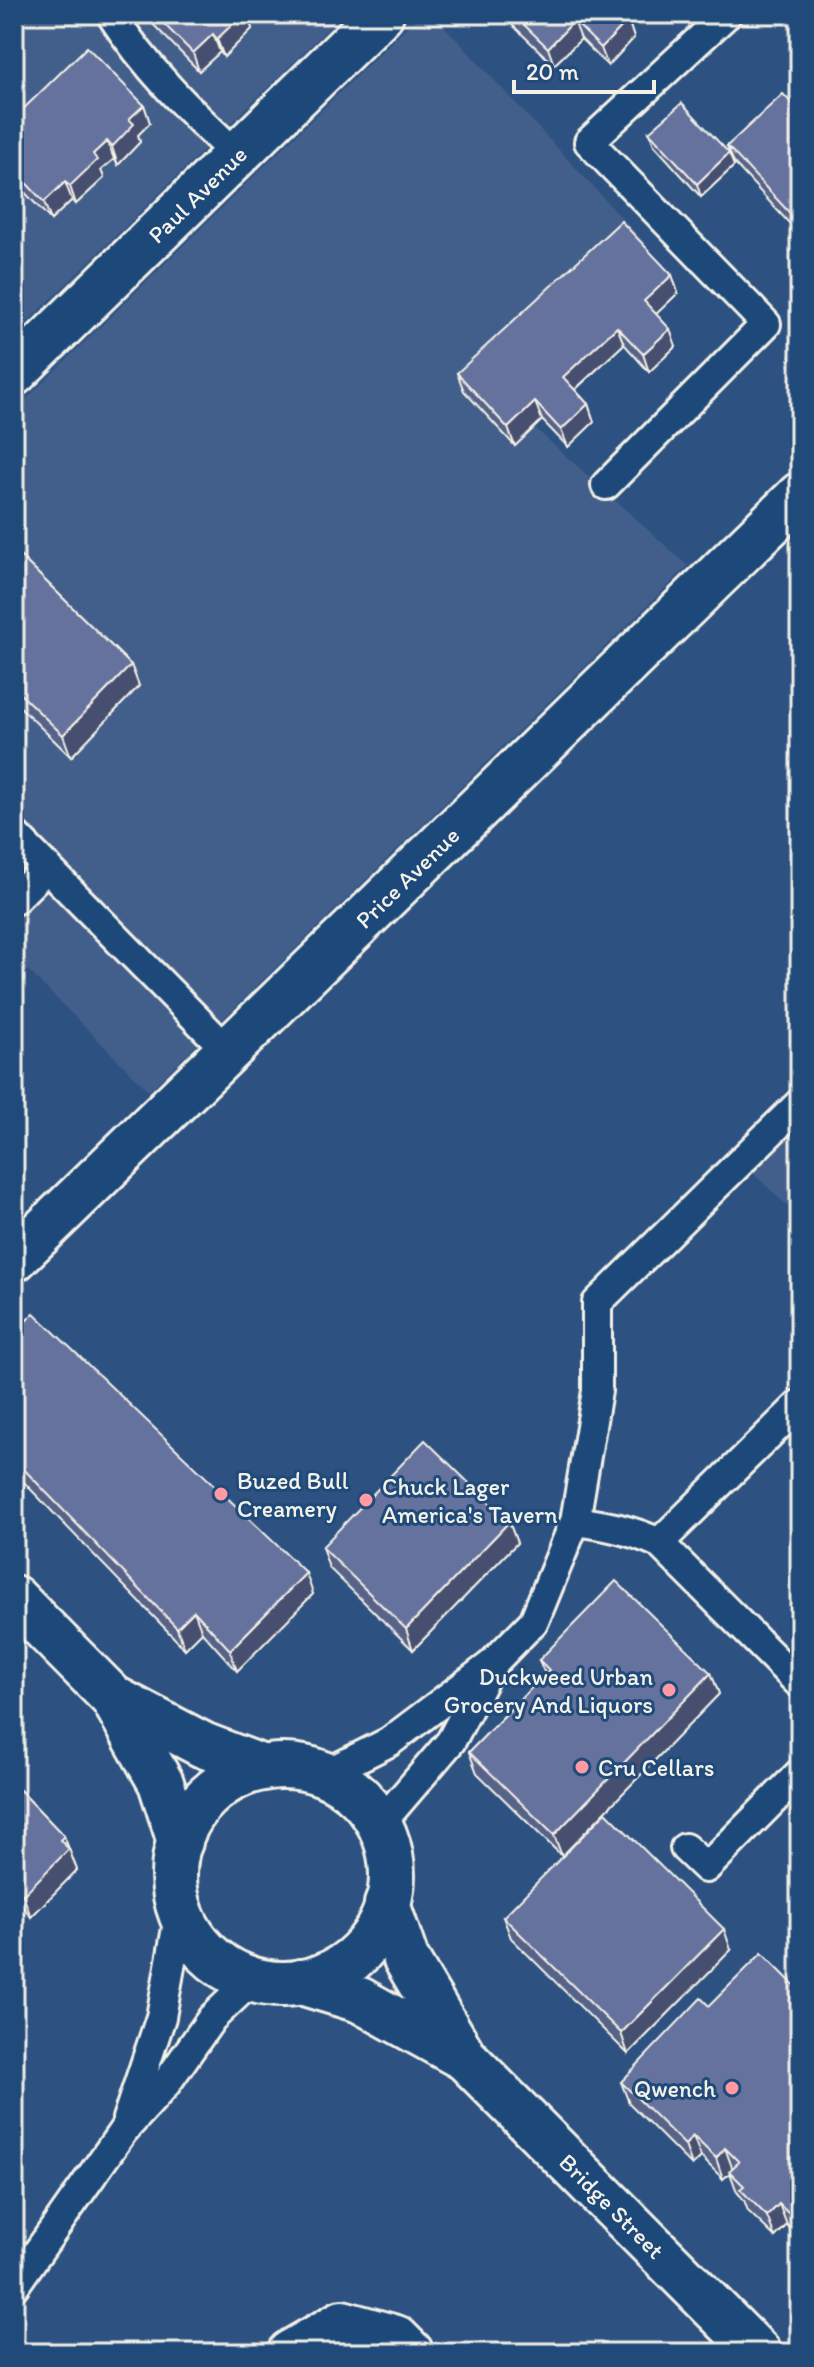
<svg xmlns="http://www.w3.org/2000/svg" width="814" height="2367" font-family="Itim,sans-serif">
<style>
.built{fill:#425f8c}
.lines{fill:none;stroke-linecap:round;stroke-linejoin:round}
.service-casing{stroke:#f4f1e8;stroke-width:34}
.minor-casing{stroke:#f4f1e8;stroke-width:50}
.service{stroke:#1f4a7a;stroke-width:28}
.minor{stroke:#1f4a7a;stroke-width:44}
.wall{fill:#576288;stroke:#f4f1e8;stroke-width:2}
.shaded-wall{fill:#47506f;stroke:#f4f1e8;stroke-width:2}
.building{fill:#65729e;stroke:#f4f1e8;stroke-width:2}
.poi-dot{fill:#ff9aa2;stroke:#1f4a7a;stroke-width:3}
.labels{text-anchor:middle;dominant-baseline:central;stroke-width:6;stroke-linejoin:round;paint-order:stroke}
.street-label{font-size:24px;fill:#f4f1e8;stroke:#1f4a7a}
.poi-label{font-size:24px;fill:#f4f1e8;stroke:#1f4a7a;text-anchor:start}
</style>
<rect width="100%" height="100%" fill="#2d5281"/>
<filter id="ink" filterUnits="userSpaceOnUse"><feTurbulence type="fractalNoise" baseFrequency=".0125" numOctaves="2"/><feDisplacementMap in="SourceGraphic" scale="16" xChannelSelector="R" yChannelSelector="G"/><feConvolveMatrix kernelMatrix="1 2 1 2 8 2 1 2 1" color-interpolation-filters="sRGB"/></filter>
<g filter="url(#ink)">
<!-- built -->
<path class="built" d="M14,14h329l-329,321z
M420,14h13l211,228 -147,152 191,172 -539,525 -135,-135v-545z
M800,1123v95l-48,-46z"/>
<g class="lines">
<!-- service casing -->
<g class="service-casing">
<path id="service" d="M111,14c34,53 79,98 126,141
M606,485l160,-161 -177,-182 138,-128
M14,834l214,217
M14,900l33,-33
M575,1521c29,4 57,9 84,22l141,141
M659,1543l141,-139
M325,1774l64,-32 102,-77 43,-44 41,-100 22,-130v-88l203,-200
M380,1824l71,-83 36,-68
M685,1848l21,20 94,-95
M127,2119l34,-102 19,-106
M14,2286l109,-155 42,-46 47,-67 40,-38"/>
</g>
<!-- minor casing -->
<g class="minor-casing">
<g id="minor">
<path id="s1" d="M14,373l367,-359"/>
<path id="s2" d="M14,1259l786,-764"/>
<path d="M14,1598l99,100 48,85 19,59"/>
<path d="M113,1698l90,47 60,23"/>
<circle cx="283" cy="1875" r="109"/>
<path id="s3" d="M387,1904l19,55 58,98 295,296"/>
<path d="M301,1982l59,18 101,56"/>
<path d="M290,2353l52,-30 54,15 15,15"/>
</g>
</g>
<!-- service -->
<use href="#service" class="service"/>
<!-- minor -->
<use href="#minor" class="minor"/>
</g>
<!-- wall -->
<path class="wall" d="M143,14h116l-9,8 2,7 -28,28 -4,-5 -21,19z
M501,14h120l7,6 6,18 -26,28 -27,-27 -27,26z
M144,105l6,18 -12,12 2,7 -22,23 -4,-6 -13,11 3,8 -28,26 -4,-4 -21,20 -37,-39v-63z
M800,112v123l-66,-72 -7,-17z
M649,132l85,34 -33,31 -47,-52z
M672,275l6,18 -22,21 20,32 -27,26 -25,-28 -49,46 13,14 6,18 -26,25 -26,-27 -27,26 -51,-55 -7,-18z
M14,550l117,115 8,21 -68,71 -57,-56z
M14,1333l299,261 -76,77 -35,-39 -17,17 -171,-177z
M509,1522l8,21 -104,107 -84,-82 -7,-21z
M539,1660l172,13 8,21 -157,162 -85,-83 -8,-21 76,-78z
M14,1784l50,52 13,34 -46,47 -8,-10 -5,5 -4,-4z
M503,1917l228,33 -103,104 -117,-116z
M800,1991v247l-13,-13 -12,12 -27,-26 -4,-11 -7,-8 -7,-19 -7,6 -22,-22 -9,9 -63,-63 -8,-21 88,-76z"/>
<!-- shaded-wall -->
<path class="shaded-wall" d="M14,14h17l-17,16z
M243,14h16l-9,8 2,7 -28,28 -7,-18z
M628,20l6,18 -26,28 -7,-18z
M574,21l7,18 -27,26 -6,-17z
M213,34l7,18 -21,19 -6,-18z
M144,105l6,18 -12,12 2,7 -22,23 -6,-18 17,-28z
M107,141l7,18 -13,11 3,8 -28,26 -6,-18 23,-32z
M729,153l5,13 -33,31 -4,-13z
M65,182l7,18 -21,20 -7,-18z
M672,275l6,18 -27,26 -7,-18z
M617,327l7,17 -55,51 -6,-18z
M670,329l6,17 -27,26 -6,-18z
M535,402l7,18 -27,26 -7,-18z
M588,404l6,18 -26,25 -7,-17z
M131,665l8,21 -68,71 -8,-22z
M509,1522l8,21 -104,107 -7,-21z
M306,1573l7,21 -76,77 -7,-21z
M194,1611l8,21 -17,17 -8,-21z
M711,1673l8,21 -157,162 -8,-21z
M64,1836l13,34 -46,47 -8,-22 37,-55z
M15,1886l8,21 -5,5 -4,-10z
M724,1929l7,21 -103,104 -7,-21z
M693,2136l8,21 -9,9 -7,-21z
M725,2148l8,22 -10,9 -7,-21z
M779,2204l8,21 -12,12 -8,-21z"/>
<!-- building -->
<path class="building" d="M154,14h89l-26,25 -4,-5 -20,19z
M513,14h108l7,6 -27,28 -27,-27 -26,27z
M87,47l57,58 -15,14 5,5 -22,23 -5,-6 -14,13 4,6 -27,26 -5,-4 -21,20 -30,-32v-52z
M783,94l17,18v112l-73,-78z
M682,103l47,50 -32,31 -48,-52z
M621,221l51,54 -28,26 26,28 -27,25 -26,-27 -54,50 25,27 -27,26 -26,-28 -27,26 -51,-55z
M14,550l117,115 -68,70 -49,-47z
M34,1313l272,260 -76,77 -36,-39 -17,17 -163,-169v-126z
M425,1440l84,82 -103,107 -84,-82z
M616,1581l95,92 -157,162 -85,-83 80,-82 -10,-10z
M14,1784l50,52 -4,4 9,9 -46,46 -8,-9 -1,1z
M606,1812l118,117 -103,104 -118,-116z
M762,1953l38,38v227l-3,4 -18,-18 -12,12 -27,-27 4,-3 -15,-15 10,-9 -14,-14 -9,10 -23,-22 -8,9 -64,-63 80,-84 8,8z"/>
</g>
<!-- markers -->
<g class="poi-dot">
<circle cx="221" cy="1494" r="8"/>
<circle cx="366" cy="1500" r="8"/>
<circle cx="669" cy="1690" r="8"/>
<circle cx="582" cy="1767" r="8"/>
<circle cx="732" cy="2088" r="8"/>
</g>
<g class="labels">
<!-- street labels -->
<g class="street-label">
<text stroke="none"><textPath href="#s1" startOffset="256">Paul Avenue</textPath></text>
<text stroke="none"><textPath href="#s2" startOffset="548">Price Avenue</textPath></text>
<text stroke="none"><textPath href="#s3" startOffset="382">Bridge Street</textPath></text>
</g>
<!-- poi labels -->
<g class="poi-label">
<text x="237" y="1480">Buzed Bull<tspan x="237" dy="28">Creamery</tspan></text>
<text x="382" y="1486">Chuck Lager<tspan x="382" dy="28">America's Tavern</tspan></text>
<text x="653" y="1676" text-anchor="end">Duckweed Urban<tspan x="653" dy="28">Grocery And Liquors</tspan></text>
<text x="598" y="1767">Cru Cellars</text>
<text x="716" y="2088" text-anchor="end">Qwench</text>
</g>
</g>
<!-- margin -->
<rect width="814" height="2367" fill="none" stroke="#1f4a7a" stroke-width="48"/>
<rect x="24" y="24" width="766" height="2319" fill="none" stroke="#f4f1e8" stroke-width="3" filter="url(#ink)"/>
<!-- scale -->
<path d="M514 80v12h140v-12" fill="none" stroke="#f4f1e8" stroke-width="4"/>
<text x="526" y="80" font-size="24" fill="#f4f1e8" stroke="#1f4a7a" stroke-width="6" paint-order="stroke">20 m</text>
</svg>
